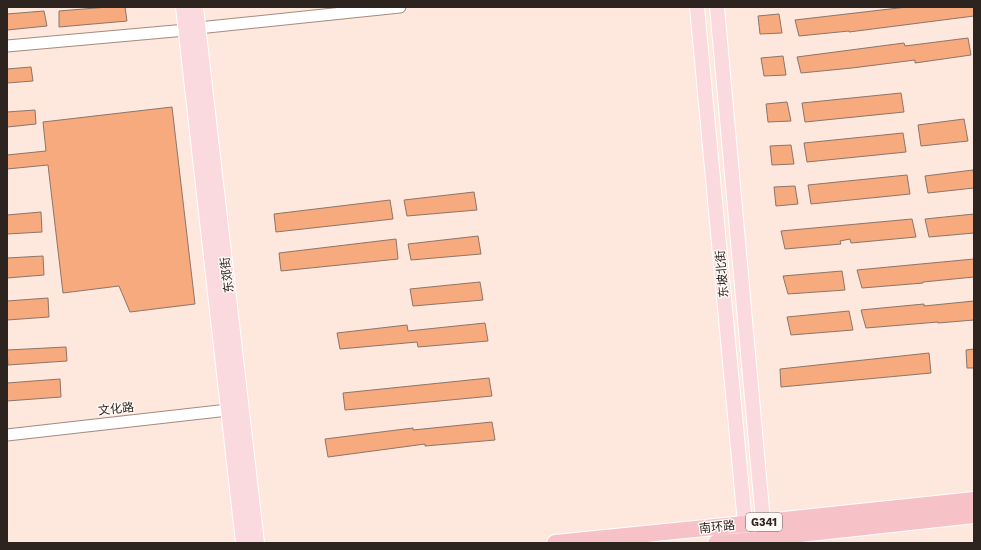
<svg xmlns="http://www.w3.org/2000/svg" width="981" height="550" font-family="'Work Sans','Noto Sans SC',sans-serif">
<style>
.building{fill:#f7aa7d;stroke:#8d7568}
.lines{fill:none;stroke-linecap:round;stroke-linejoin:round}
.minor-casing{stroke:#a58b7f;stroke-width:13}
.major-casing{stroke:#fff;stroke-width:16}
.highway-casing{stroke:#fff;stroke-width:18}
.minor{stroke:#fff;stroke-width:11}
.major{stroke:#fadade;stroke-width:14}
.highway{stroke:#f7c1c8;stroke-width:16}
.labels{text-anchor:middle;dominant-baseline:central;stroke-width:3;stroke-linejoin:round;paint-order:stroke}
.shield{fill:#fef9f6;stroke:#6c6460;stroke-width:1}
.shield-label{font-size:11px;font-weight:bold;fill:#2e241f}
.street-label{font-size:12px;fill:#2e241f;stroke:#fef9f6}
</style>
<rect width="100%" height="100%" fill="#fee7dd"/>
<!-- building -->
<path class="building" d="M108,7h17l2,14 -68,6v-16z
M907,7h67v9l-125,16v-1l-50,5 -4,-16z
M44,11l3,15 -40,4v-16z
M779,14l3,19 -22,1 -2,-18z
M968,38l3,17 -56,8v-3l-63,8 -51,5 -4,-16 107,-14 1,3z
M783,56l3,19 -22,1 -3,-18z
M31,67l2,14 -26,2v-14z
M901,93l3,19 -99,10 -3,-19z
M787,102l4,19 -23,1 -2,-18z
M172,107l23,197 -65,8 -11,-26 -56,7 -15,-128 -41,4v-14l39,-4 -3,-29z
M35,110l1,14 -29,3v-15z
M964,119l4,22 -47,5 -3,-21z
M903,133l3,19 -99,10 -3,-19z
M791,145l3,19 -22,1 -2,-19z
M973,170l1,6v12l-46,5 -3,-17z
M907,175l3,19 -99,10 -3,-19z
M795,186l3,18 -22,2 -2,-19z
M474,192l3,18 -70,6 -3,-16z
M390,200l3,19 -117,13 -2,-18z
M41,212l1,20 -35,2v-19z
M974,214v19l-45,4 -4,-18z
M912,219l4,18 -65,6 -1,-4 -10,2 1,3 -56,5 -4,-18z
M478,236l3,18 -70,6 -3,-16z
M396,239l2,20 -117,12 -2,-18z
M43,256l1,19 -37,3v-20z
M974,259v18l-51,5v1l-61,5 -5,-18z
M842,271l3,19 -57,4 -5,-18z
M480,282l3,18 -70,6 -3,-17z
M48,298l1,19 -42,3v-19z
M974,301v19l-36,3v-1l-72,6 -5,-18 63,-6v2z
M849,311l4,19 -62,5 -4,-18z
M485,323l3,18 -70,6 -1,-5 -77,7 -3,-16 70,-8 1,6z
M66,347l1,14 -59,4 -1,-15z
M974,349v19h-7l-1,-18z
M929,353l2,20 -150,14 -1,-18z
M489,378l3,18 -147,14 -2,-17z
M60,379l1,18 -54,4v-18z
M492,422l3,18 -70,6v-2l-97,13 -3,-18 88,-11v2z"/>
<g class="lines">
<!-- minor casing -->
<g class="minor-casing">
<path id="minor" d="M7,46l179,-16 12,-2 202,-21
M7,435l221,-25"/>
</g>
<!-- major casing -->
<g class="major-casing">
<path id="major" d="M183,7l60,536
M196,7l61,536
M697,7l49,527
M717,7l47,525"/>
</g>
<!-- highway casing -->
<g class="highway-casing">
<path id="highway" d="M555,543l190,-19 229,-24
M716,543l40,-3 8,-2 210,-23"/>
</g>
<!-- minor -->
<use href="#minor" class="minor"/>
<!-- major -->
<use href="#major" class="major"/>
<!-- highway -->
<use href="#highway" class="highway"/>
</g>
<g class="labels">
<!-- shield labels -->
<rect class="shield" x="746" y="513" width="36" height="18" rx="3"/>
<g class="shield-label">
<text x="764" y="522">G341</text>
</g>
<!-- street labels -->
<g class="street-label">
<text transform="translate(722 274) rotate(-95)">东坡北街</text>
<text transform="translate(227 275) rotate(-97)">东郊街</text>
<text transform="translate(116 409) rotate(-6)">文化路</text>
<text transform="translate(717 527) rotate(-6)">南环路</text>
</g>
</g>
<!-- border -->
<rect width="981" height="550" fill="none" stroke="#2e241f" stroke-width="16"/>
</svg>
